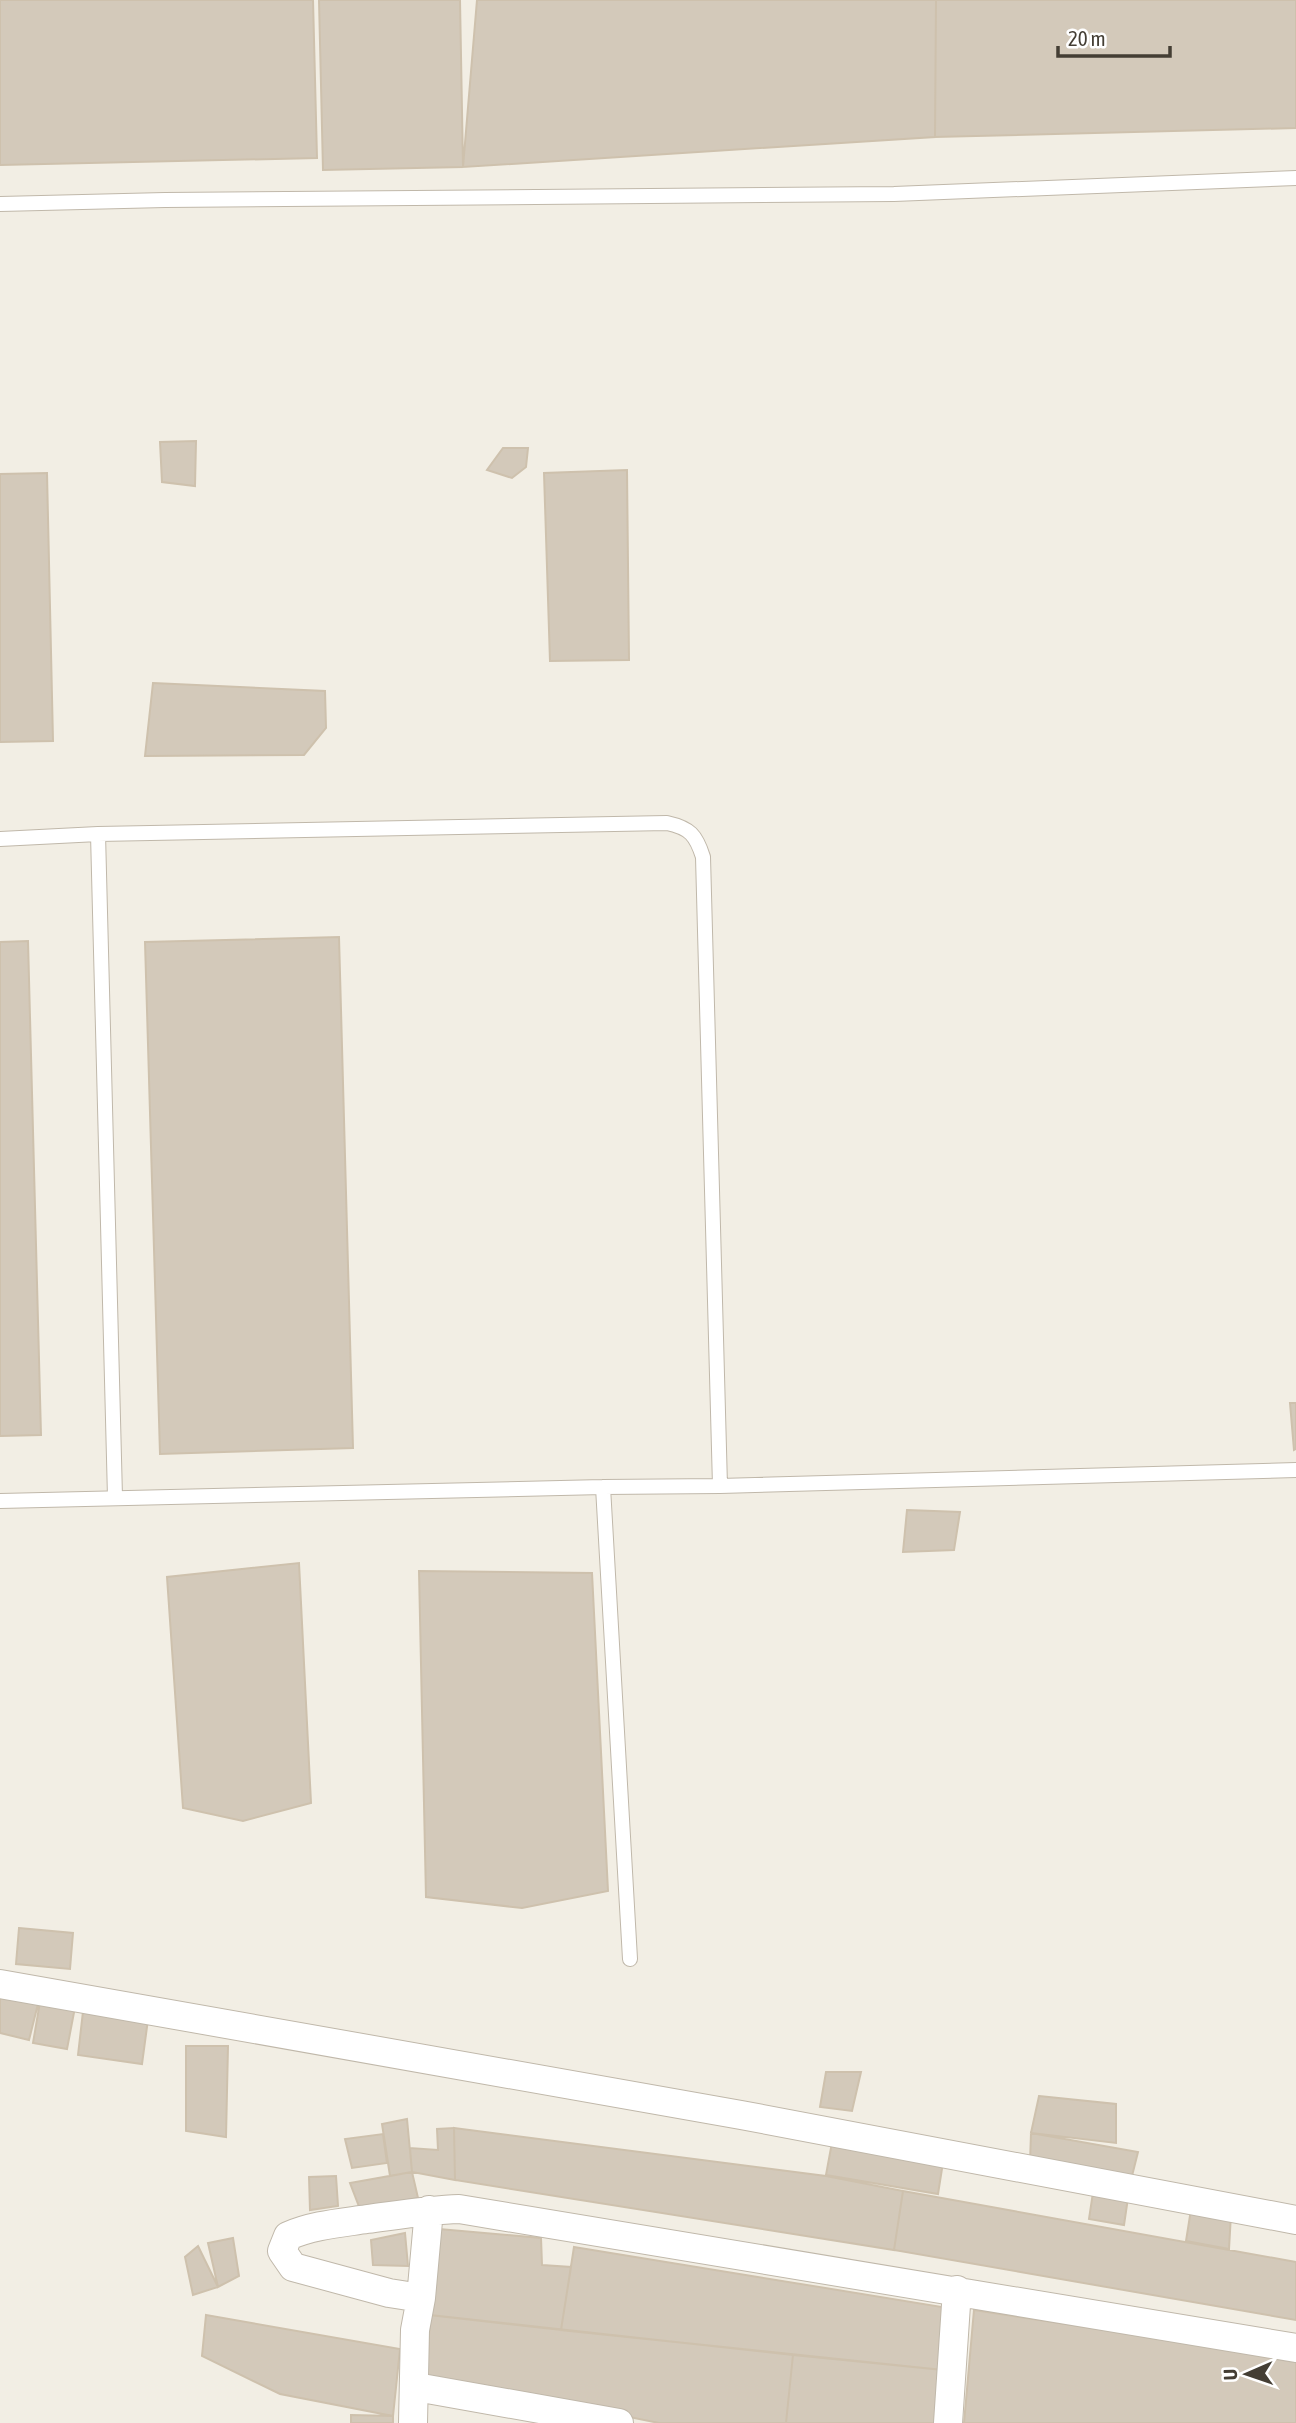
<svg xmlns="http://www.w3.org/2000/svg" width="1296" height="2423" viewBox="0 0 1296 2423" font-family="'Asap Condensed',sans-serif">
	<rect width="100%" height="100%" fill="#f2eee4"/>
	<path fill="#d3c9ba" stroke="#cec1ad" stroke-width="2" d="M0,0H313L317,158L0,165Z
		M319,0H460L463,167L323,170Z
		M477,0H936L935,137L463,167Z
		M936,0H1296V128L935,137Z
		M196,441L195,486L162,482L160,442Z
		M503,448H528L526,467L512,478L487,470Z
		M627,470L629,660L550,661L544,473Z
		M47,473L53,741L0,742V474Z
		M153,683L325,691L326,728L304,755L145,756Z
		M339,937L353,1448L160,1454L145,942Z
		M28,941L41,1435L0,1436V942Z
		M1290,1403H1296V1449L1294,1450Z
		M907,1510L960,1512L954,1550L903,1552Z
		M299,1563L311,1803L243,1821L183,1808L167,1577Z
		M419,1571L592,1573L608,1891L522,1908L426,1897Z
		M19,1928L73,1933L70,1969L16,1964Z
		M0,1986L40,1996L29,2040L0,2033Z
		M41,1996L76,2002L67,2049L33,2043Z
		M84,2003L149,2012L142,2064L78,2055Z
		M186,2046H228L226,2137L186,2131Z
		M826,2072H861L852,2111L820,2107Z
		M1039,2096L1116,2104V2143L1031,2133Z
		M407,2119L412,2172L390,2176L382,2124Z
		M454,2128L455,2180L412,2172L410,2148L438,2150L437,2129Z
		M454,2128L826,2176L903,2191L894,2250L455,2180Z
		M1031,2133L1138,2152L1132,2176L1030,2162Z
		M383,2134L387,2163L352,2168L345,2139Z
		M833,2137L944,2156L938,2194L826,2175Z
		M412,2172L418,2198L360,2209L350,2183Z
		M336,2176L338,2206L310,2210L309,2177Z
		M1094,2186L1129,2191L1124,2225L1089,2219Z
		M903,2191L1296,2262V2320L894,2250Z
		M1192,2203L1231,2214L1229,2249L1186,2241Z
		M439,2229L541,2238L542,2265L571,2267L561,2330L430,2315Z
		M405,2233L408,2266L373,2265L371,2240Z
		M233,2238L239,2276L218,2287L208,2243Z
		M198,2246L218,2287L193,2295L185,2257Z
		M574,2247L942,2307L943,2370L561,2330Z
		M974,2310L1296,2359V2423H964Z
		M206,2315L400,2349L393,2416L280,2394L202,2356Z
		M430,2315L793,2355L786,2423H659L427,2376Z
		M793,2355L943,2370L938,2423H786Z
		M351,2415L393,2416V2423H351Z"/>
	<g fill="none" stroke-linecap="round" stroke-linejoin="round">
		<defs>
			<path id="lane" d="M0,204L165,200L894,194L1296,178
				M98,834L667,823C690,828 696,835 703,857L720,1486
				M0,839L98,834L115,1497
				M603,1487L630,1959
				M0,1501L603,1487L720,1486L1296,1470"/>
			<path id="street" d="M0,1984L741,2115L1296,2220
				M421,2298L429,2210
				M416,2387L619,2423
				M413,2423L415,2330L421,2298L389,2293L293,2267L282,2251L288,2236C313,2225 340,2223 367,2219C398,2215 428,2210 459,2209L1296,2348
				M948,2423L957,2290"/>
		</defs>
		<use href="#lane" stroke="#c0b8aa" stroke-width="16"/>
		<use href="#street" stroke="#c0b8aa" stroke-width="30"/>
		<use href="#lane" stroke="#fff" stroke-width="14"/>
		<use href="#street" stroke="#fff" stroke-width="28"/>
	</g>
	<g transform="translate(1247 2374) rotate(268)" stroke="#ffffff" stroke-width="5" paint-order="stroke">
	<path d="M0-5L12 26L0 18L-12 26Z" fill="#443e34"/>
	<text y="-10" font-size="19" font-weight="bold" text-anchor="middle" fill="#443e34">U</text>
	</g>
	<path d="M1058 46v10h112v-10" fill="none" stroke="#443e34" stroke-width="3.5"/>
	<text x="1068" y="46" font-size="21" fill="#443e34" stroke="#ffffff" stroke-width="5" paint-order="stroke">20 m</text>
</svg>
